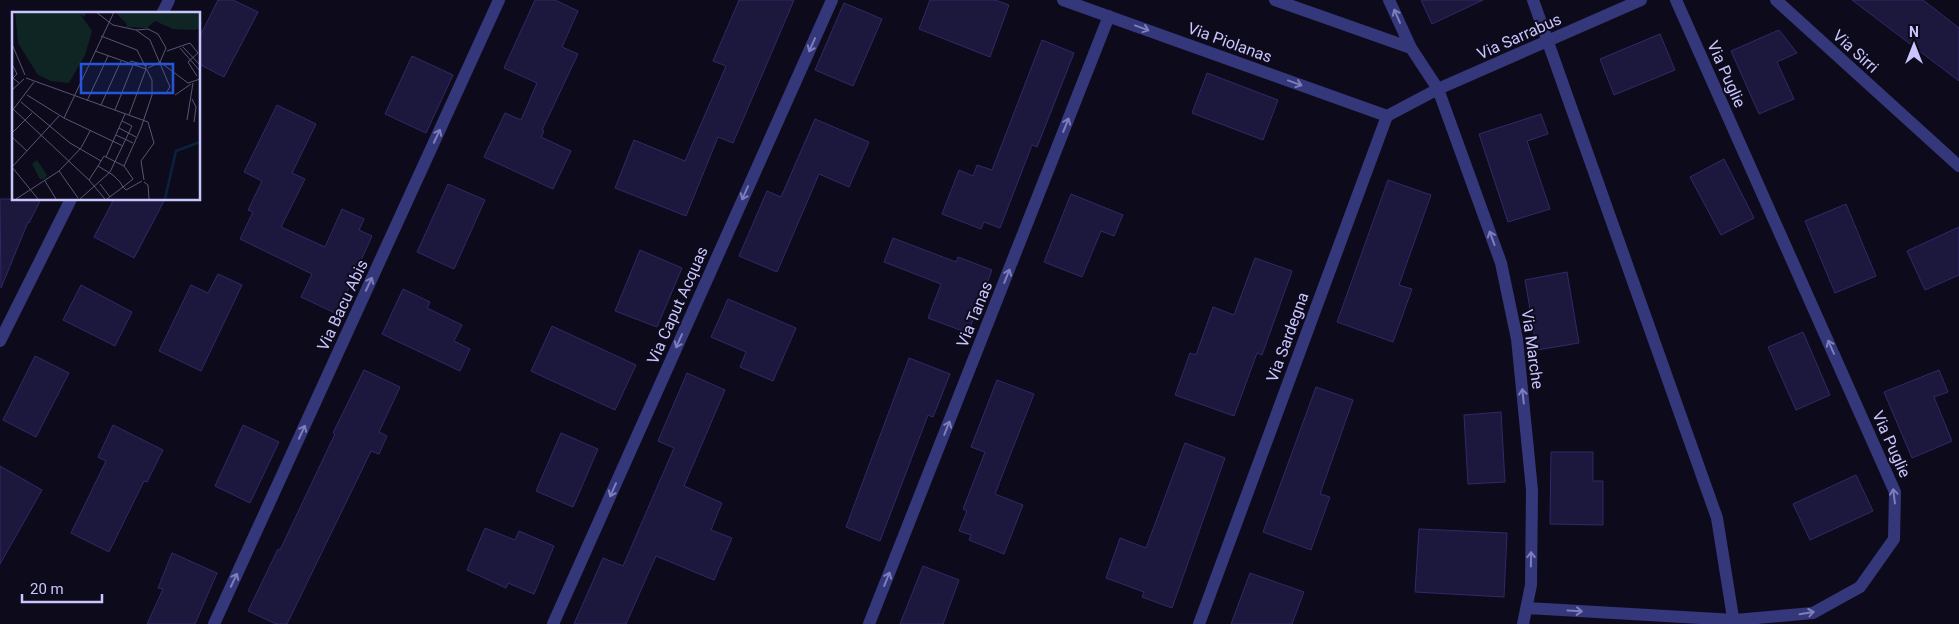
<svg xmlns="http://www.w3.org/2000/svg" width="1959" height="624" viewBox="0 0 1959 624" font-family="Roboto,sans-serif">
	<rect width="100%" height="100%" fill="#0d0b1b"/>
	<path fill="#1c173c" stroke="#312969" d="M218,0H233L258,12L224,77L199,64V38Z
		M535,0H555L578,11L562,47L578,54L542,130L544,131L541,137L571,151L553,189L484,157L505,113L521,120L537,83L504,68Z
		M739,0H794L733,143L718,137L686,216L615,188L634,140L685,161L726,66L713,61Z
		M930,0H995L1009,5L990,57L919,29Z
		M1421,0H1483L1432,24Z
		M1852,0H1923L1959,28V81Z
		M844,3L882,19L853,86L815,70Z
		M1779,30L1797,53L1777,62L1794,99L1759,114L1731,51Z
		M1660,34L1675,70L1614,95L1600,59Z
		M1042,40L1074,53L1037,147L1032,145L1000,228L984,222L981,229L942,214L959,170L973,176L977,165L992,170Z
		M412,56L453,75L426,133L385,114Z
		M1207,73L1278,100L1263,140L1192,113Z
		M277,105L316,124L292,173L305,179L281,227L325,247L342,209L364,219L359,230L372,236L337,314L301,297L312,274L240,239L253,212L248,210L262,181L244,172Z
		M1541,114L1548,134L1527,141L1550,209L1508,222L1479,134Z
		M815,119L869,142L849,187L819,174L777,272L739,256L767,191L781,197Z
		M1724,159L1754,218L1721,235L1690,177Z
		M1388,180L1431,195L1399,285L1412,289L1393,342L1337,322Z
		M448,184L485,200L454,269L417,252Z
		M1071,194L1123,215L1114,236L1101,231L1082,277L1044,262Z
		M0,199H41L29,223L28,222L1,288Z
		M114,199H165L134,258L94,237Z
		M1846,204L1876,276L1835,293L1805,221Z
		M1959,227V275L1925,290L1907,251Z
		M893,238L956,262L958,257L992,270L968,333L928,318L941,284L884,262Z
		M640,250L682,268L657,327L615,311Z
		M1255,258L1292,271L1262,355L1257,353L1234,416L1175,395L1190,353L1196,355L1213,307L1234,315Z
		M1567,272L1579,343L1537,350L1525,280Z
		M218,274L242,285L201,371L159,351L191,285L208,293Z
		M81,285L132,312L115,346L63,320Z
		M403,289L430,302L427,308L462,325L454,341L470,349L460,371L382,334Z
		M728,299L796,328L773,381L740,367L746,352L711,337Z
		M552,326L636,365L615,410L531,371Z
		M1803,332L1830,395L1796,410L1768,347Z
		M35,356L69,373L36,437L3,420Z
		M909,358L950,374L933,417L928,415L880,541L846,527Z
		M364,370L400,387L379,432L387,436L379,454L371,451L287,624H276L248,611L278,549L280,550L335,434L333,433Z
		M1939,370L1948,392L1934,397L1952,441L1912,458L1884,392Z
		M687,373L725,390L684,486L722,503L711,530L732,538L714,580L656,556L626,624H574L603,558L623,566L674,448L658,441Z
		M997,380L1034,394L995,494L1023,505L1004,554L969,540L971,535L959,531L967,511L963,509L985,452L971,447Z
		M1316,387L1353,400L1320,494L1330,497L1311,550L1263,532Z
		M1501,412L1505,482L1468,484L1464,415Z
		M113,425L163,450L147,482L144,481L109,552L71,533L106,461L98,457Z
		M243,425L279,442L250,503L215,486Z
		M561,433L598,449L573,507L536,491Z
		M1185,443L1225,458L1172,608L1142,597L1144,592L1106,578L1120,538L1146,548Z
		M1551,452H1593V481H1603V525L1550,524Z
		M0,466L42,490L0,564Z
		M1856,475L1873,511L1810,540L1793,504Z
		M485,528L515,540L519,531L554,546L534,594L508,583L506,588L467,570Z
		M1419,529L1507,533L1504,597L1415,592Z
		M172,553L217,573L195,624H147L163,589L158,588Z
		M923,566L959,580L943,624H900Z
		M1250,573L1304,592L1292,624H1231Z"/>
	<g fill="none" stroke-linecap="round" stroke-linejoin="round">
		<path stroke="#35377b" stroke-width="12" d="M1063,0L1387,116
			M1275,0L1411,48
			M1389,0L1411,48L1438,89L1501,263L1517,339L1532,490L1531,585L1523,624
			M1533,0L1717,518L1734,624
			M1776,0L1959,166
			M162,14L169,0
			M0,341L71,199
			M1527,608L1735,620L1813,613L1860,587L1894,539L1895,492L1676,0
			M214,624L499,0
			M553,624L832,0
			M869,624L1109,16
			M1199,624L1387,116L1438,89L1641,0"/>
	</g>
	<defs><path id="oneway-shaft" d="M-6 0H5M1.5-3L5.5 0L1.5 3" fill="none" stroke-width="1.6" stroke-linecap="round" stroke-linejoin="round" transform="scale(1.25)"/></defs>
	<g stroke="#7e7ebd">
		<use href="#oneway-shaft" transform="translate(1397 16) rotate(-114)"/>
		<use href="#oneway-shaft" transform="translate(1142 28) rotate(20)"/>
		<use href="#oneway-shaft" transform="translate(812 45) rotate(114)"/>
		<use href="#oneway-shaft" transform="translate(1295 83) rotate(20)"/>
		<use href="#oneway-shaft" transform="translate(1066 125) rotate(-68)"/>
		<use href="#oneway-shaft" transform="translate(437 136) rotate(-65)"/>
		<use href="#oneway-shaft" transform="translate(745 193) rotate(114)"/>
		<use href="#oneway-shaft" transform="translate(1492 238) rotate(-110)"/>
		<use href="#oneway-shaft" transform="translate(1007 276) rotate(-68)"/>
		<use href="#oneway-shaft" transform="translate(369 284) rotate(-65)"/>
		<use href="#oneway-shaft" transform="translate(679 341) rotate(114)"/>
		<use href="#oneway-shaft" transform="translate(1831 347) rotate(-114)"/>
		<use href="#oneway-shaft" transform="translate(1523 396) rotate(-96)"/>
		<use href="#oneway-shaft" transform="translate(947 428) rotate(-68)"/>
		<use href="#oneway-shaft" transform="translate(302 432) rotate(-65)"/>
		<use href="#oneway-shaft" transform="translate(613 490) rotate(114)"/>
		<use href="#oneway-shaft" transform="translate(1894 496) rotate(-97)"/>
		<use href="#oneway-shaft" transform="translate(1531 559) rotate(-89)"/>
		<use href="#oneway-shaft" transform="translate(887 579) rotate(-68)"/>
		<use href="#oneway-shaft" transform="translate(234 580) rotate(-65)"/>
		<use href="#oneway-shaft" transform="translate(1575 611) rotate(3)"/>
		<use href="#oneway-shaft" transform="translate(1807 613) rotate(-9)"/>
	</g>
	<g text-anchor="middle" stroke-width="4" stroke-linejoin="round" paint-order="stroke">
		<g font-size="16" fill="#c8c5ff" stroke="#0d0b1b">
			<text transform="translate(1519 36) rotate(-24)" y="6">Via Sarrabus</text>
			<text transform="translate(1230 42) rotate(20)" y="6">Via Piolanas</text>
			<text transform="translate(1856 51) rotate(42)" y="6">Via Sirri</text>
			<text transform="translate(1727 74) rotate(66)" y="6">Via Puglie</text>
			<text transform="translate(342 305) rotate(-65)" y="6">Via Bacu Abis</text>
			<text transform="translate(677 305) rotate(-66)" y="6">Via Caput Acquas</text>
			<text transform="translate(974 314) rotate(-68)" y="6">Via Tanas</text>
			<text transform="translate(1287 337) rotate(-70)" y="6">Via Sardegna</text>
			<text transform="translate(1533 349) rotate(82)" y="6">Via Marche</text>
			<text transform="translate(1892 444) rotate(66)" y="6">Via Puglie</text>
		</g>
	</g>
	<g transform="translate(12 12)">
		<rect width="188" height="188" fill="#0d0b1b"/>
		<path d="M3,0H72L74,2L72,5L68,2L80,19L73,43L57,71L39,69L26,63L6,31ZM187,0V17L181,18L161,17L143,9L135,16L114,15L115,12L104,1ZM25,148L35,163L33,167H28L20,152Z" fill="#0e2523"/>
		<path fill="none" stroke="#0b223f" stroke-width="2.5" d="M153,187L164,139L188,130"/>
		<path fill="none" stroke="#585576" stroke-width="1" d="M84,0L101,13L124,18L138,28L158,75L154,81H140M124,18L136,17L146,22L154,36L148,50L136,56M89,24L125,38L140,68V83L129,116L112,154M0,32L13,63M171,35L188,53M168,36L188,59M83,39L134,57M155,39L178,31L186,41L176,50L185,64M148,50L176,71L188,67M0,52L5,62L1,66L7,71M118,52L119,49L135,54M14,66L136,110L142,131L129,149L132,168M0,78L12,67M15,83L52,106L111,134M163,83L179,72M180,87L184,95L182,110M75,89L96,44M9,90L58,131L89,149M89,93L109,49M0,96L77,168L93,187M103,98L121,53M0,99L22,70M117,103L134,57M52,106L102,0M175,108L181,71M107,116L124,125M0,121L20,101M104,123L121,131M0,125L15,139M94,145L113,102M0,155L47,104M0,155L26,187M47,159L66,186M77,168L86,154M33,169L44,187M132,170L136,173L137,187M88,172L98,185M4,187L47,159L69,136L78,119M68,187L98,160L120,114L110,109M95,187L111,175L121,167L112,154L92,144L86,154L101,163L108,170L111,175L114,178L130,169"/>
		<path fill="#2654da" fill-opacity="0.15" stroke="#2654da" stroke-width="2.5" d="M69,52H161V81H69Z"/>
		<rect width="188" height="188" fill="none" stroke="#c8c5ff" stroke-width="2.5"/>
	</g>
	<g transform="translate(1914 45)" stroke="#0d0b1b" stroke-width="4" paint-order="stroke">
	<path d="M0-4L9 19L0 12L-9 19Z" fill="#c8c5ff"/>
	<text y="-8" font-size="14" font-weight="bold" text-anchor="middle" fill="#c8c5ff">N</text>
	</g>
	<path d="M22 594v8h80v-8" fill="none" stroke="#c8c5ff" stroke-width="2.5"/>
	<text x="30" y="594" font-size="15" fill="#c8c5ff" stroke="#0d0b1b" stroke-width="4" paint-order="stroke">20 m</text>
</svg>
